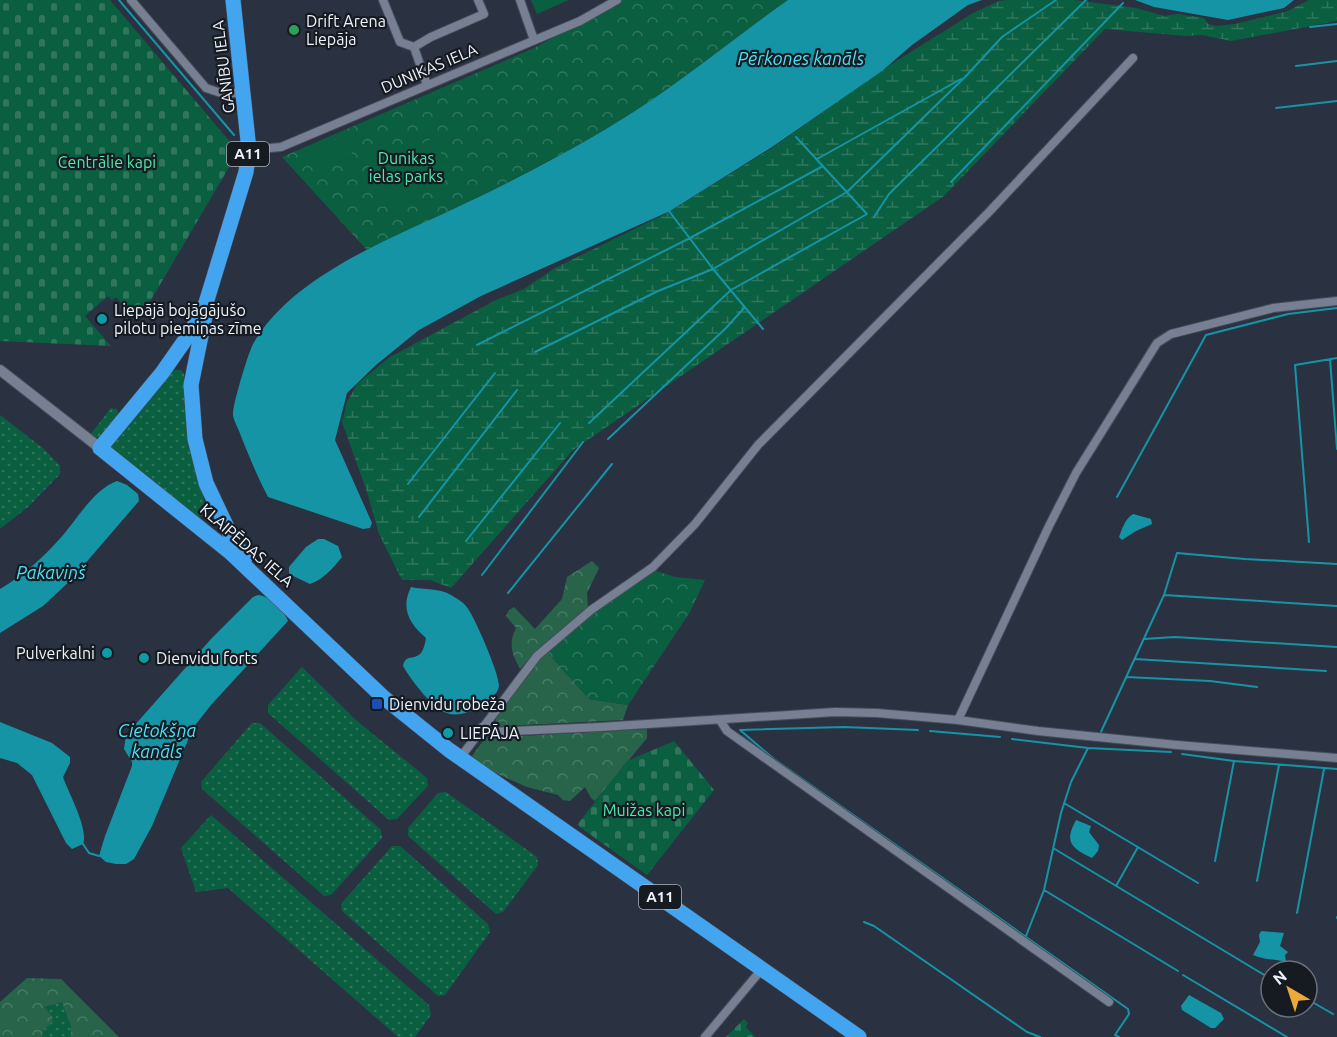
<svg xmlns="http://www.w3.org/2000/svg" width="1337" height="1037" viewBox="0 0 1337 1037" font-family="Ubuntu,sans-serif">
	<defs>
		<pattern id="grass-dots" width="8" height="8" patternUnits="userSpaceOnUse" patternTransform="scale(1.5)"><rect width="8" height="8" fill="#0b5f41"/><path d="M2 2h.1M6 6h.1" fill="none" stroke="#2f765d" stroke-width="1.8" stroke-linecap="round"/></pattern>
		<pattern id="forest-crowns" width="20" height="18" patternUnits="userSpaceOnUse" patternTransform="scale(1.5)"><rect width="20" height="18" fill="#28644a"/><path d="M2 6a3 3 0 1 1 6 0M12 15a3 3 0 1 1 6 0" fill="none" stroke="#487b65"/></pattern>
		<pattern id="wetland-marsh" width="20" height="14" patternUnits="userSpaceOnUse" patternTransform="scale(1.5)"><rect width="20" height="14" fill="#0b5f41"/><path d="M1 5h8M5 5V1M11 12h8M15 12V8" fill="none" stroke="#2f765d"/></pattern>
		<pattern id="cemetery-stones" width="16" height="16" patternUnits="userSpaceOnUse" patternTransform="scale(1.5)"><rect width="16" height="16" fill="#0b5f41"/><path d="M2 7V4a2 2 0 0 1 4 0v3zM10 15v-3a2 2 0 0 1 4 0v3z" fill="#2f765d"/></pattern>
		<pattern id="park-crowns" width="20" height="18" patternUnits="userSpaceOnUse" patternTransform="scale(1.5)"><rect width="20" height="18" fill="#0b5f41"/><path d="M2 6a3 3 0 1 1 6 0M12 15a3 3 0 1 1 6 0" fill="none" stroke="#2f765d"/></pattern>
	</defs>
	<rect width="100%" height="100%" fill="#2a3242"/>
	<path fill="url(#grass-dots)" d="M175,370H181L184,374L205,507V512L202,516L196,517L112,449L111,445L168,374Z
		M111,408L117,409L119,416L98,438L90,435Z
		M0,415L44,449L60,466V474L28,507L0,529Z
		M302,667L357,721L427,778L428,786L397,819L389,820L268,713V705Z
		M252,723H260L381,830L382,838L331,895L324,896L202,789L201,782Z
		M446,792L537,857L538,865L503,912L496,914L408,836V828L438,793Z
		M211,815L429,1005L431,1015L415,1037H398L228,888L196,892L181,848Z
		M392,846H400L488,924L490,932L445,995L438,996L342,911L341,904Z
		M62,1002L71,1027V1037H42L44,1007Z"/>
	<path fill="url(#forest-crowns)" d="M592,561L599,568L587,593L588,608L535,653L520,669C512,654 508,644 516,628L506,616L509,610L514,607L535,629L562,599L567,577Z
		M547,652L589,699L628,705L623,720L501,726L496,723L495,716L539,659Z
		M647,729V738L595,801L591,798L585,787L570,801L563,800L558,795L527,787L486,769L472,756L485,738Z
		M27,978L61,979L119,1037H70L71,1036V1027L62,1002L44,1007L52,1016L53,1021L43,1031L42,1037H0V1002Z"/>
	<path fill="url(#wetland-marsh)" d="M1009,0H1074L1136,8L1164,16L1179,14L1204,18L1208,24L1216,26L1235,24L1288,11L1309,0H1337V21L1231,41L1202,35L1186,36L1105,29L944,196L573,450L451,588L430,580H402L379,534L367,492L342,422L347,402L357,384L390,357L496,300L524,289L555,268L667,213L772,148L890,65L973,13L999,1Z"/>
	<path fill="url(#cemetery-stones)" d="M0,0H110L236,149L235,157L138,322L116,297L112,300L108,296L85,316L111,346L0,341Z
		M674,741L714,790L647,875L577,825L627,761Z
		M744,1019L748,1023L746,1027L755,1037H726Z"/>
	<path fill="url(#park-crowns)" d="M621,0H788C727,43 671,91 606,129C554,160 500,187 445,213C419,226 393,236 367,250L282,157L534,48Z
		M653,570L675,577L705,580L690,612L628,705L589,699L547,652L594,613Z"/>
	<path fill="#0b5f41" d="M531,0H569L537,14Z
		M344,136L353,156L321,170L313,149Z
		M434,138L451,176L382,207L365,169Z"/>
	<path fill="#1594a6" d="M788,0H982L968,5L912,45L882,71L772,147L670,211L481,296L419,330L376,365L347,393L335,440L372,523L370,528L363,529L268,497C257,476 248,454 239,431C237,426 233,419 233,414C233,403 248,354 253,344C294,273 396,237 466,203C514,180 561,156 606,129C671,91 727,43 788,0Z
		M1135,0H1294L1284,8L1228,20L1154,7Z
		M117,481L127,485L138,494L139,501L71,580L43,606L0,633V589C24,575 46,555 64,534C78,517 96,488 117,481Z
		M1133,514L1151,519L1152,524L1136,531L1122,540L1119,537C1122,529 1125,519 1133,514Z
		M318,539H324L338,546L342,557C334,567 323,580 310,584L289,574V567L306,547Z
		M411,587C424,590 440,588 451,595C456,598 463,602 466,606C474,615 500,675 499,686C498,695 487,701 481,706C473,711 460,716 450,714C434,711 411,680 403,666C406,653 414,661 421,653C424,649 425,643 426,638C410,624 400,609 411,587Z
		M258,595C270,596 284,610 288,621L211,705L193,728L152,826L134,859L126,864H116L106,862L99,856L105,836L132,766V762L124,749L126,735L211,639L253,597Z
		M0,722L52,743L70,757V763L63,777C68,792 89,829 83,844L72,849L66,843L32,775L17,763L0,758Z
		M1076,820L1091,826L1089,832L1099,845L1098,851L1092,858C1071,848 1064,842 1076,820Z
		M1261,931L1284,933L1280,946L1288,952L1285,955L1286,962C1275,959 1264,960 1253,955L1260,942L1259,935Z
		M1189,995L1221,1013L1224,1019L1215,1028H1211L1182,1010L1181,1006Z"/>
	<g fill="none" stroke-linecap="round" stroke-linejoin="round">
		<path stroke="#1594a6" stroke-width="2" d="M119,0L234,135
			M1310,27L1337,24
			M1296,66L1337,61
			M1276,108L1337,101
			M817,159L961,79
			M951,182L1123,3
			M669,211L713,269L763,329
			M874,217L889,194L1086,0
			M477,345L690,238L823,166
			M535,352L658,291L713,269L847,192L966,76L1002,37L1056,0
			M1330,359L1337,449
			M589,423L731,290L867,214L796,137
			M608,439L726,328L745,307
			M408,484L495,373
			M1117,497L1206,335L1288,314L1337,308
			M419,517L517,390
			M466,541L560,423
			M1309,542L1295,365L1337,358
			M482,575L583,442
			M508,593L612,464
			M1164,595L1337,606
			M1144,639L1175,637L1337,647
			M1135,659L1326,671
			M1126,677L1210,681L1257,687
			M918,730L844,727L740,730L774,759L1128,1009L1129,1014L1115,1035L1119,1037
			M930,731L1000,737
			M1100,734L1164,595L1177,553L1245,559L1337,564
			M1012,739L1088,748
			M1182,754L1234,761L1337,769
			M1064,803L1198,883
			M83,844L89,853L99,856
			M1053,848L1271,979
			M1215,861L1234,761
			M1257,881L1279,765
			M1116,886L1138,847
			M1044,890L1178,971
			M1297,913L1324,769
			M1337,918V917
			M864,922L874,926L1027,1032L1040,1037
			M1026,936L1044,890L1061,813L1071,782L1088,748L1171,752
			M1183,975L1287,1037
			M1307,999L1333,1014"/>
		<defs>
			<path id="street" d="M131,0L206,88L224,94L244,92
				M383,0L400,42L414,47
				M520,0L534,40
				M427,85L414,47L431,37L484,14L478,0
				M249,150L281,147L580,21L617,0
				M720,720L727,731L1109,1002
				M958,720L1049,526L1076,473L1157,343L1171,334L1273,308L1337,301
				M482,727L490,732L600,727L835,712L877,713L958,720L1038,731L1177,745L1337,758
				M460,758L537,656L591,610L653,567L695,524L758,445L989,212L1133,58
				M705,1037L762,969"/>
			<path id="secondary" d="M0,370L100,448"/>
			<path id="highway" d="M233,0L249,150L246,172L206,303L190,333L162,373L100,448L231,553L383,697L449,750L859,1037
				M205,316L191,385L195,439L206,483L232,538L245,558"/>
		</defs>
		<use href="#street" stroke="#474d5b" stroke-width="10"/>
		<use href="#secondary" stroke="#474d5b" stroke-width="12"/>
		<use href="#highway" stroke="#474d5b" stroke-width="16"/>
		<use href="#street" stroke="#778093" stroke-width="8"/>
		<use href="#secondary" stroke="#778093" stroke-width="10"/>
		<use href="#highway" stroke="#43a5f0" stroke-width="15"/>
	</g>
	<circle fill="#2e9e5b" stroke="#161a21" stroke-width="2" cx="294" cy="30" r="6"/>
	<g fill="#0f9aa8" stroke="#161a21" stroke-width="2">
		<circle cx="102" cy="319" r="6"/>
		<circle cx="107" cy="653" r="6"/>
		<circle cx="144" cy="658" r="6"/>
		<circle cx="448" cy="733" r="6"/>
	</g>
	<rect fill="#1a4fb4" stroke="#161a21" stroke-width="2" x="371" y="698" width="12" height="12" rx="3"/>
	<g text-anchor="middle" stroke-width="4.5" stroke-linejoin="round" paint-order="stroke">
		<g fill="#161a21" stroke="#acb2bb" stroke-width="1.5">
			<rect x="227" y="142" width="42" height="24" rx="4.5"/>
			<rect x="639" y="885" width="42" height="24" rx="4.5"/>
		</g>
		<g font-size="15" font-weight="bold" fill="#edf3fd">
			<text x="248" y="159">A11</text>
			<text x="660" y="902">A11</text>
		</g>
		<g font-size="16" fill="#edf3fd" stroke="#161a21" text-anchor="start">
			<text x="306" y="27">Drift Arena<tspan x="306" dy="18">Liepāja</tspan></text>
			<text x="114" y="316">Liepājā bojāgājušo<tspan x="114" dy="18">pilotu piemiņas zīme</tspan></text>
			<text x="95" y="659" text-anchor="end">Pulverkalni</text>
			<text x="156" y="664">Dienvidu forts</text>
			<text x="389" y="710">Dienvidu robeža</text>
			<text x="460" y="739">LIEPĀJA</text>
		</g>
		<g font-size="16" fill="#edf3fd" stroke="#161a21">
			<text transform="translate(223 67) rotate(-97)" y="6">GANĪBU IELA</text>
			<text transform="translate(429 68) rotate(-23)" y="6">DUNIKAS IELA</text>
			<text transform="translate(247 545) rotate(41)" y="6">KLAIPĒDAS IELA</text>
		</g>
		<g font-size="16" fill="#4fe9aa" stroke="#161a21">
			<text x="406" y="164">Dunikas<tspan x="406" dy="18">ielas parks</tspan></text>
			<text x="107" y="168">Centrālie kapi</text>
			<text x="644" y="816">Muižas kapi</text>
		</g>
		<g font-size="18" font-style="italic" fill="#4ce0f8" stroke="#161a21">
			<text x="801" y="65">Pērkones kanāls</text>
			<text x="51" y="579">Pakaviņš</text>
			<text x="157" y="737">Cietokšņa<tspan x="157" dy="21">kanāls</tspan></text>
		</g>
	</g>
	<g transform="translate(1289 989) rotate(321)"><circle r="28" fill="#161a21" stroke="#6c7179" stroke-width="1.5"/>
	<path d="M0-4.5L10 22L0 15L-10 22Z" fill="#eca93b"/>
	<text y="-9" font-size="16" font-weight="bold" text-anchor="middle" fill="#edf3fd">N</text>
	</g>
</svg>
